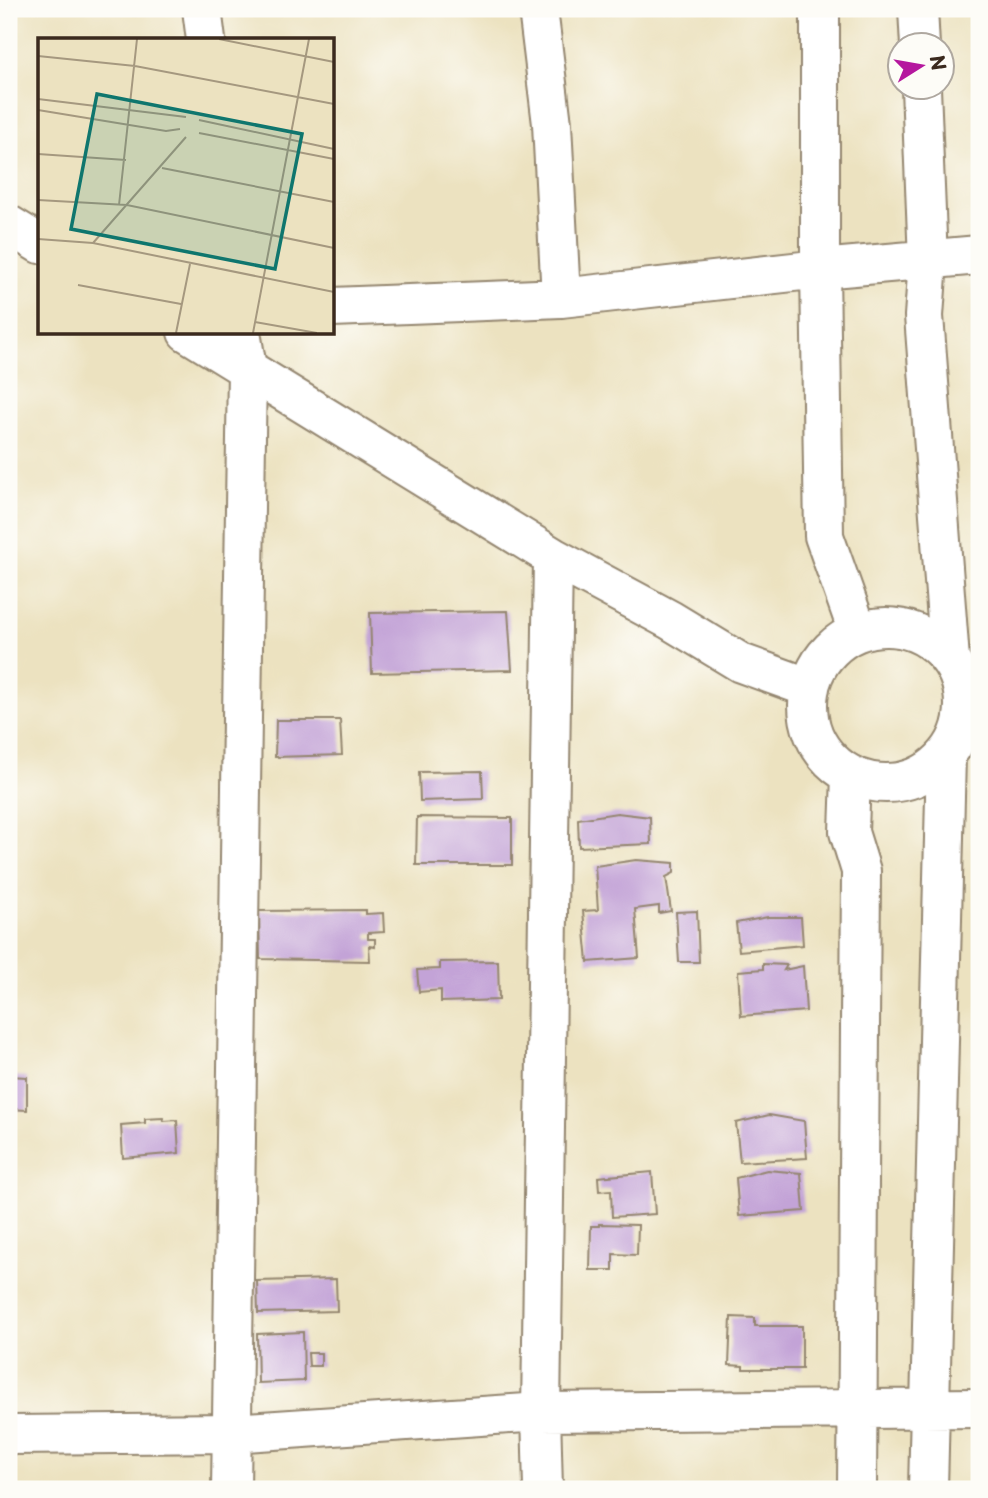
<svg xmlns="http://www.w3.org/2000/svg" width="988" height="1498" viewBox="0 0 988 1498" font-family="'Playpen Sans',sans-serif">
	<rect width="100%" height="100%" fill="#fdfcf7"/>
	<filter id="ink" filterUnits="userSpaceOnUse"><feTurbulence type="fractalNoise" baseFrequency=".0143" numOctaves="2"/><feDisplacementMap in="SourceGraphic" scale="14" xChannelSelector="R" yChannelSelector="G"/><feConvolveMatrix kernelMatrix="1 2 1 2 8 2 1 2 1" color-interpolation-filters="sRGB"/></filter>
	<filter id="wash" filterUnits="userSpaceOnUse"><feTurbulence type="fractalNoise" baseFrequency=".00686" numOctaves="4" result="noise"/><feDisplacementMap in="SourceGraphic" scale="28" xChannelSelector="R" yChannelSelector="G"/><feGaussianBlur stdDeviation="1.57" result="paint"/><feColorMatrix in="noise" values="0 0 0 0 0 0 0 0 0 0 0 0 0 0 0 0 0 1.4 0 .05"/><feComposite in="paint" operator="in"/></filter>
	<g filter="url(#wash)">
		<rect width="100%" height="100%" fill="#ece2c0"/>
		<g id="blocks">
			<path fill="#c3a3d7" d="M508,611L512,670L372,673L370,613Z
				M276,720H340L342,755L275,757Z
				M482,771L483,799L420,801L419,772Z
				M617,813L650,817L651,844L579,847L578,819Z
				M417,817L512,818V865H416Z
				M636,860L674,863V873L666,877L671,911L659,913V906L635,909L639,958L588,962L583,911L598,910L595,866Z
				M366,910V914L383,913L384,932L368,933V939H375V947L369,946L370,961L260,959L259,911Z
				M697,911L699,962H679L676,912Z
				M768,917H801L803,945L739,951L736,923Z
				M498,961L499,1000L441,1002V990L419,992L417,970L440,969V962Z
				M763,964L787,965L784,970L803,966L806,1011L741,1016L738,971L763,969Z
				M9,1076L27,1077V1110L9,1109Z
				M769,1115L804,1121L807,1158L740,1162L736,1123Z
				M163,1118L164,1121L177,1120L179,1153L123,1158L121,1125L145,1123V1119Z
				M767,1170L801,1173L804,1211L739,1216L736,1178Z
				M652,1172L655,1214L612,1217L611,1190L599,1191L598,1177Z
				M599,1224L638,1225L637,1255L613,1254V1270H590L591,1226H599Z
				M336,1279L337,1311L258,1313L257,1281Z
				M731,1317L755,1318V1326H802V1369H743V1366L729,1365Z
				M303,1332L304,1381L258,1383L257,1334Z
				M308,1353H321V1366H309Z"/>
		</g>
	</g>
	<g filter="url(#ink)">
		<use href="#blocks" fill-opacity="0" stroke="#94866f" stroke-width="2"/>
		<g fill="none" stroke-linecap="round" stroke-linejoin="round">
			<defs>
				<path id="minor" d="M202,9L206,40
					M538,9L552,124L561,298
					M820,9V269L824,536L858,632
					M918,9L920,46
					M921,88L928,261L924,316L950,660
					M9,225L40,244
					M332,307L561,298L820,269L979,255
					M187,332L553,557L670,620L741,663L810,688
					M808 705a78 78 0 1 1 156 0a78 78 0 1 1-156 0Z
					M851,775L849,832L861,871L857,1489
					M9,1435L232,1433L541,1412L979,1408
					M231,1489L247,368L241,332
					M543,1489L541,1412L553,557
					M928,1489L946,756"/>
			</defs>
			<use href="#minor" stroke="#94866f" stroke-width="42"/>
			<use href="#minor" stroke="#fff" stroke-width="38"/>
		</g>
	</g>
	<g transform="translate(38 38)">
		<rect width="296" height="296" fill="#ece2c0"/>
		<path fill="none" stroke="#a5987f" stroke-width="2" d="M181,1L296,24M0,18L97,28L296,66M0,61L148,79M0,72L128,93L142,91M161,82L296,111M161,95L296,121M0,116L88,122M124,130L296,164M0,162L89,167L296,210M81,167L99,1M0,201L55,205L296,254M55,205L148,99M40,247L143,266M217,284L279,295M138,295L152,226M215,295L271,1"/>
		<path fill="#0f766e" fill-opacity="0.15" stroke="#0f766e" stroke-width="3.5" d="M59,56L264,96L237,231L33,191Z"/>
		<rect width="296" height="296" fill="none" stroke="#3b2a1e" stroke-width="3.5"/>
	</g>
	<rect width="988" height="1498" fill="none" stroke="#fdfcf7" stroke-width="35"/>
	<g transform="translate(921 66) rotate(79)"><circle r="33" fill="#fdfcf7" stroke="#afa8a0" stroke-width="2"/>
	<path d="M0-5L12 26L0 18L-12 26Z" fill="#b5179e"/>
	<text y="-10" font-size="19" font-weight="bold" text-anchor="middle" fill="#3b2a1e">N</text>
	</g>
</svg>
